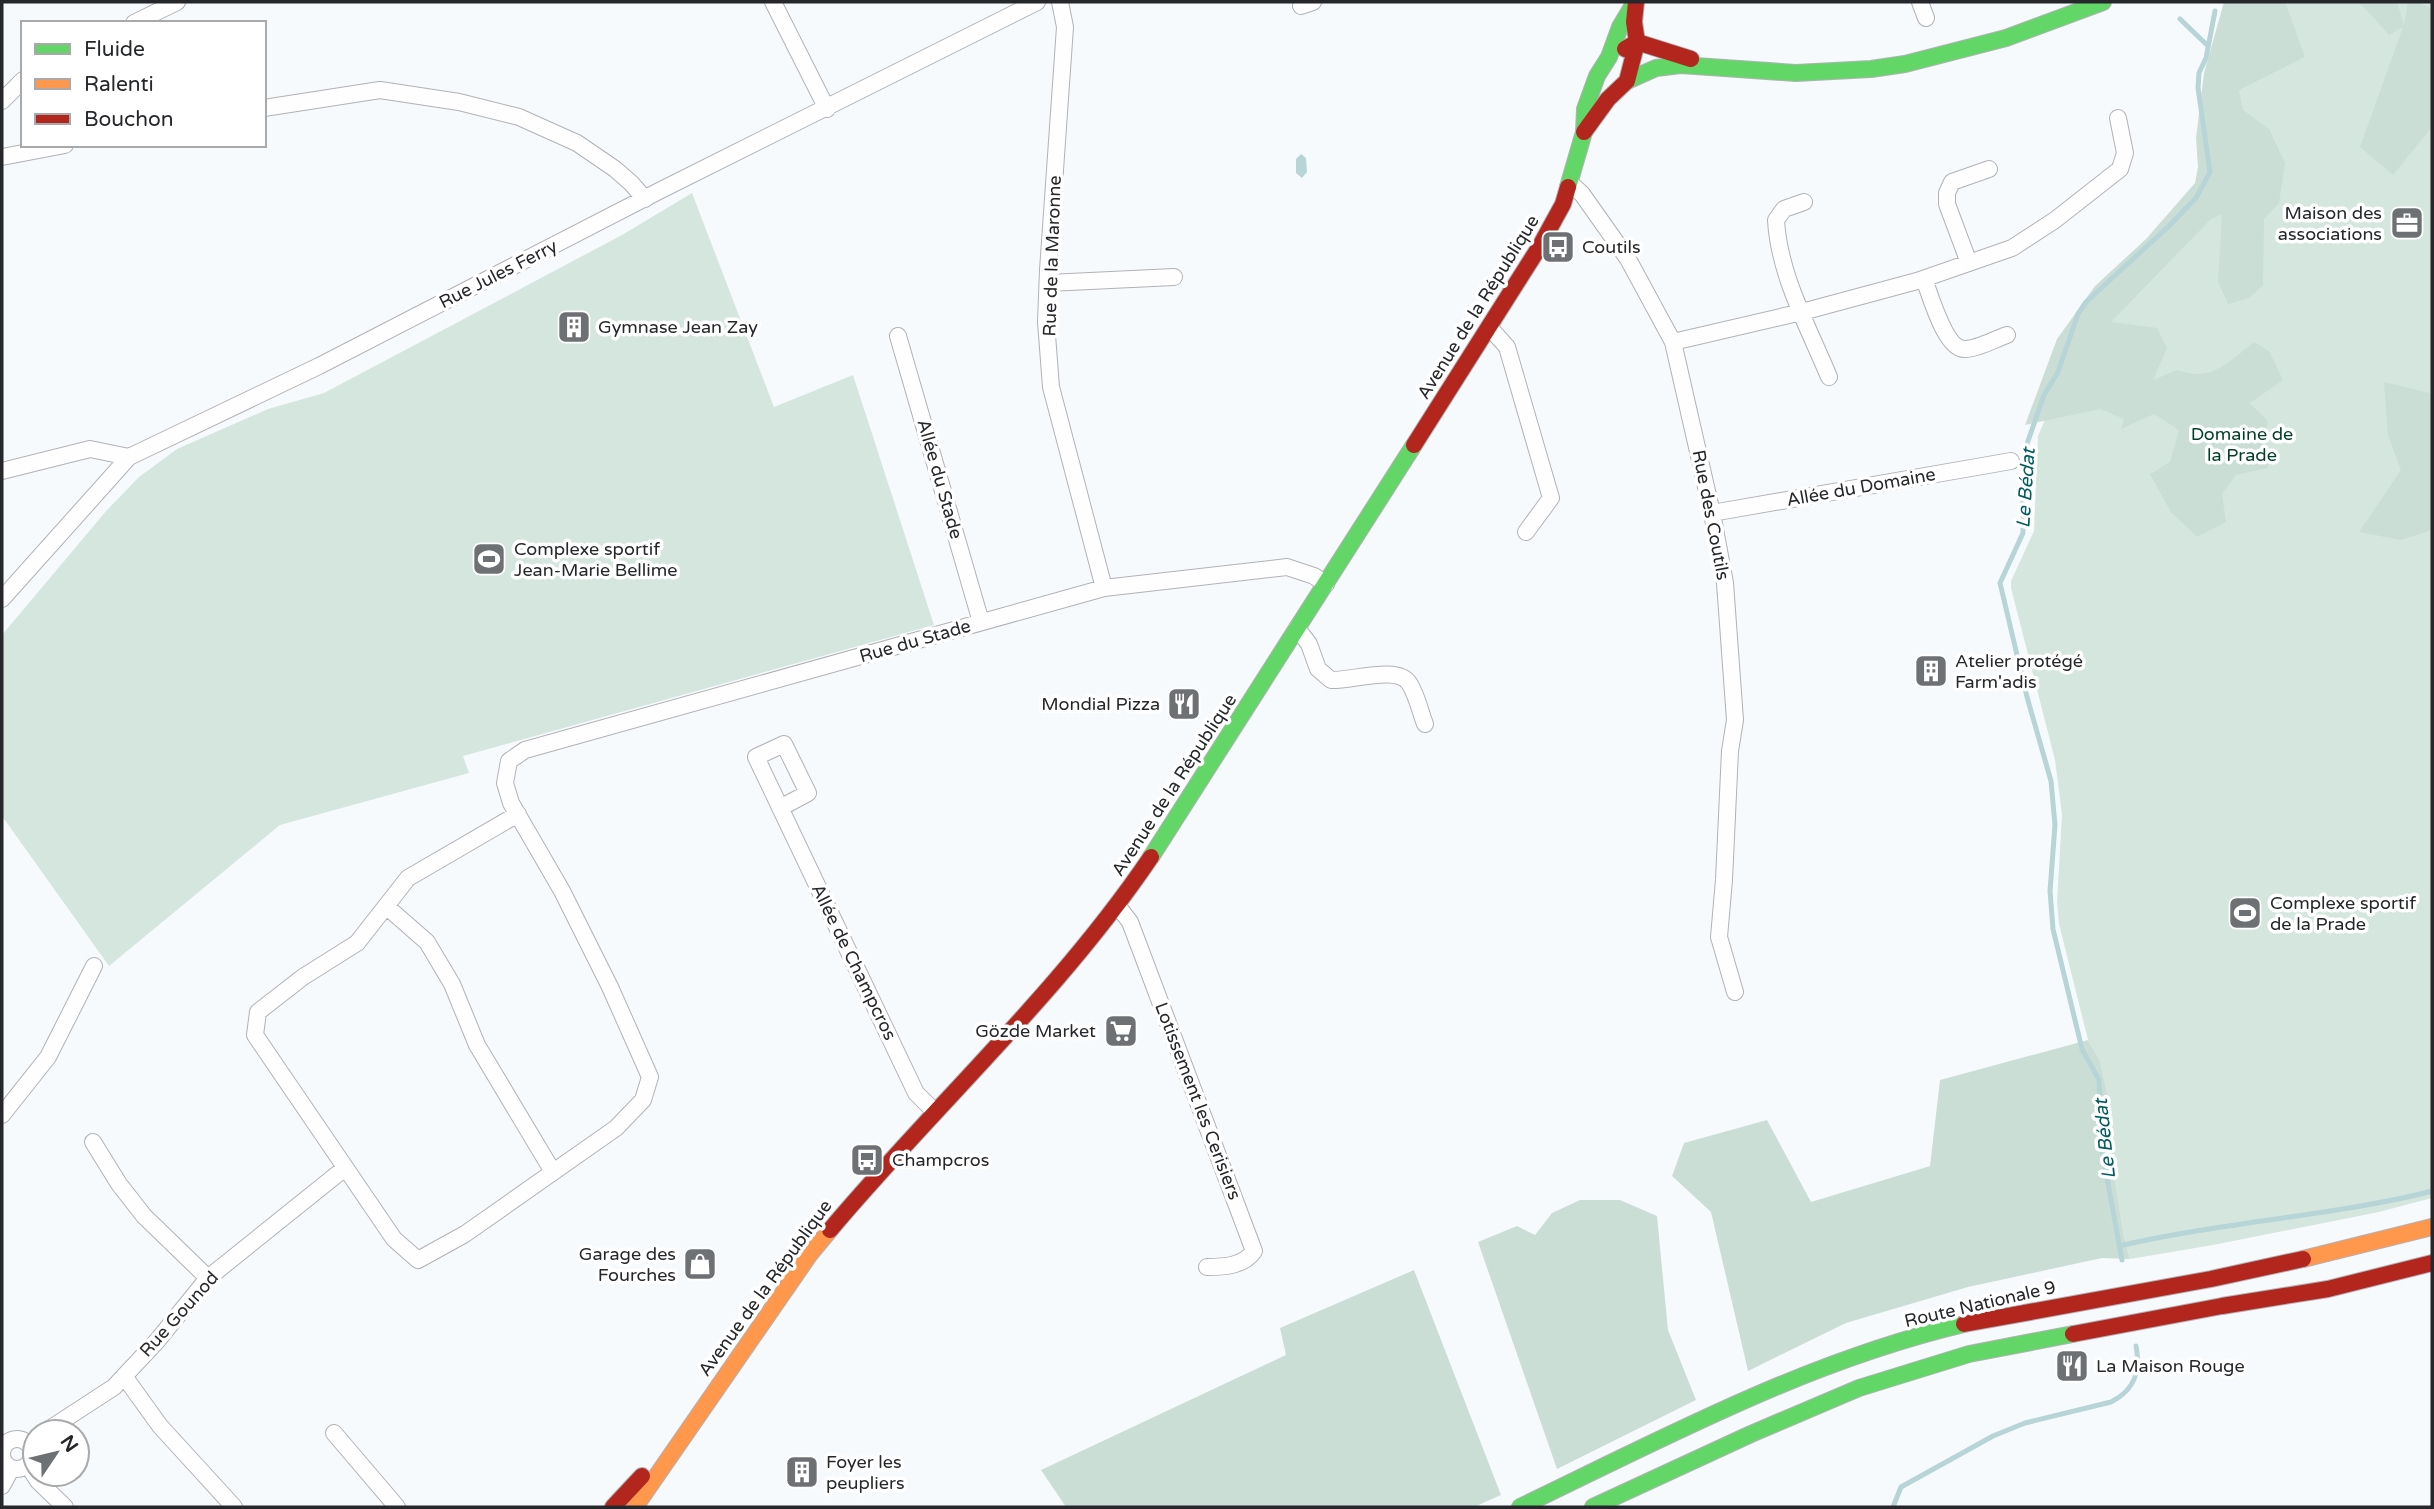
<svg xmlns="http://www.w3.org/2000/svg" width="2434" height="1509" viewBox="0 0 2434 1509" font-family="'Varela Round',sans-serif">
	<rect width="100%" height="100%" fill="#f7fafd"/>
	<path fill="#d4e6de" d="M2240,2H2432V1198L2379,1212L2213,1245L2130,1259L2124,1237L2109,1143L2108,1097L2100,1061L2088,1040L2059,924L2057,902L2062,815L2055,760L2011,588V581L2034,531L2038,436L2090,312L2204,205Z
		M692,193L774,407L853,375L934,625L463,756L469,773L280,825L109,966L2,816V635L107,510L139,477L177,449L268,409L324,393L622,235Z"/>
	<path fill="#cbded6" d="M2224,2H2285L2305,57L2239,90L2243,110L2269,129L2285,163L2279,203L2264,219L2263,285L2249,298L2228,304L2218,282L2222,214L2211,219L2111,322L2157,328L2167,348L2153,380L2177,370C2212,383 2228,362 2254,342L2269,351L2283,380L2250,403L2267,420L2268,468L2236,475L2222,494L2226,522L2197,537L2171,512L2150,474L2170,462L2179,430L2154,414L2121,429L2124,419L2100,409L2025,425L2057,339L2095,286L2146,239L2195,183L2198,167L2196,138L2204,73Z
		M2359,2H2397L2404,25L2408,2H2418L2432,9V127L2393,175L2360,147L2403,27L2389,35Z
		M2384,382L2430,393L2432,398V530L2401,540L2359,532L2401,470L2388,435Z
		M2088,1040L2100,1061L2108,1097L2109,1143L2124,1237L2130,1259L2102,1258L1968,1287L1846,1323L1748,1371L1711,1212L1672,1176L1684,1143L1767,1120L1811,1202L1930,1166L1940,1080Z
		M1580,1200H1620L1657,1216L1668,1330L1696,1400L1557,1469L1478,1242L1517,1226L1535,1235L1552,1213Z
		M1414,1270L1501,1495L1474,1507H1066L1041,1470L1286,1355L1280,1328Z"/>
	<path fill="#b7d4d7" d="M1301,154L1306,158L1307,172L1302,178L1296,173V159Z"/>
	<g fill="none" stroke-linecap="round" stroke-linejoin="round">
		<path stroke="#b7d4d7" stroke-width="5" d="M2180,19L2208,46
			M2119,1246C2192,1229 2268,1221 2343,1209C2373,1204 2403,1199 2432,1191
			M2122,1260L2102,1151L2099,1080L2082,1049L2053,929L2050,891L2055,825L2051,781L2027,697L2000,583L2023,533V481L2027,444L2044,395L2058,372L2078,314L2086,302L2169,226L2196,198L2210,172L2198,88L2199,73L2206,58L2215,11
			M1893,1507L1901,1487L1993,1436L2025,1423L2111,1402C2135,1390 2141,1371 2136,1346"/>
		<defs>
			<path id="street" d="M773,2L827,109
				M1060,2L1065,27L1048,270L1046,322L1051,387L1104,588
				M1920,2L1926,18
				M1301,6L1313,2
				M134,23L177,2
				M2,101L23,80
				M264,108L380,90L459,102L519,117L577,143L615,169L631,183L645,199
				M2,157L65,145
				M1570,183L1582,194L1628,259L1673,342L1712,513L1725,583L1735,720L1730,751L1724,880L1719,937L1735,992
				M1804,202L1784,209L1776,220C1779,275 1808,326 1829,377
				M1969,263L1947,204V193L1952,182L1989,169
				M1924,279C1930,294 1945,350 1965,349C1978,349 1995,339 2007,335
				M1048,283L1174,277
				M1490,328L1507,347L1551,498L1526,532
				M898,336L981,622
				M1673,342L1802,312L1917,281L2012,248L2055,220L2120,169L2125,153L2118,118
				M2,471L90,449L129,457
				M1712,513L2011,461
				M2,599L129,457L319,366L661,190L1037,2
				M1297,628L1309,644L1318,669L1331,680C1351,681 1398,665 1409,683C1417,695 1420,711 1425,724
				M780,808L808,793L784,744L756,757L916,1093L935,1112
				M518,814L408,878L357,943L303,977L258,1012L255,1035L394,1239L418,1260L465,1234L616,1128L643,1100L650,1077L610,987L562,891L511,803L505,783L509,761L525,750L1104,588L1287,567L1314,576L1326,584
				M1117,905L1130,922L1254,1251C1244,1266 1224,1267 1207,1267
				M387,907L427,942L452,984L477,1045L553,1172
				M2,1115L48,1057L94,966
				M93,1142L119,1184L144,1216L208,1278
				M124,1376L160,1426L234,1507
				M45,1432L114,1387L157,1341L208,1278L345,1168
				M334,1433L397,1507
				M2 1454a15 15 0 1 1 30 0a15 15 0 1 1-30 0Z
				M28,1465L38,1481L65,1507
				M2,1486L11,1469"/>
			<path id="fast" d="M1627,81L1656,68L1681,65L1796,73L1871,69L1905,64L2006,38L2103,2
				M1568,187L1584,132L1585,109L1597,76L1609,57L1620,27L1635,2
				M1151,857L1414,445
				M1520,1507C1664,1438 1807,1361 1964,1324
				M1593,1507L1751,1434L1859,1388L1969,1354L2073,1334"/>
			<path id="slow" d="M2303,1259L2432,1227
				M635,1507L810,1254L830,1230"/>
			<path id="jam" d="M1625,49L1637,42L1691,59
				M1584,132L1608,99L1627,81L1637,42L1634,22L1636,2
				M1414,445L1540,246L1563,204L1568,187
				M830,1230C936,1104 1059,993 1151,857
				M1964,1324L2211,1279L2303,1259
				M2073,1334L2222,1306L2328,1289L2432,1263
				M613,1507L642,1476"/>
		</defs>
		<use href="#street" stroke="#b1b2b5" stroke-width="18"/>
		<use href="#fast" stroke="#b1b2b5" stroke-width="18"/>
		<use href="#slow" stroke="#b1b2b5" stroke-width="18"/>
		<use href="#jam" stroke="#b1b2b5" stroke-width="18"/>
		<use href="#street" stroke="#fefeff" stroke-width="16"/>
		<use href="#fast" stroke="#63d668" stroke-width="16"/>
		<use href="#slow" stroke="#ff974d" stroke-width="16"/>
		<use href="#jam" stroke="#b3261e" stroke-width="16"/>
	</g>
	<defs>
		<symbol id="office-square" viewBox="-11 -11 22 22"><rect x="-9" y="-9" width="18" height="18" rx="4" fill="#6e7174" stroke="#fff"/><path d="M-6-3h4V-5.5h4V-3h4V5H-6ZM-1-4.5V-3h2v-1.5ZM-6 0V1H6V0Z" fill="#fff"/></symbol>
		<symbol id="bus-square" viewBox="-11 -11 22 22"><rect x="-9" y="-9" width="18" height="18" rx="4" fill="#6e7174" stroke="#fff"/><path d="M-5-6H5V4H4V6H2V4H-2V6H-4V4H-5ZM-3.5-4V0h7V-4ZM-3.5 1.2v1.5H-2V1.2ZM2 1.2v1.5H3.5V1.2Z" fill="#fff"/></symbol>
		<symbol id="building-square" viewBox="-11 -11 22 22"><rect x="-9" y="-9" width="18" height="18" rx="4" fill="#6e7174" stroke="#fff"/><path d="M-4-6H4V6H1V3H-1V6H-4ZM-2.5-4.3h1.7v1.8h-1.7ZM.8-4.3h1.7v1.8H.8ZM-2.5-1h1.7V.8h-1.7ZM.8-1h1.7V.8H.8Z" fill="#fff"/></symbol>
		<symbol id="stadium-square" viewBox="-11 -11 22 22"><rect x="-9" y="-9" width="18" height="18" rx="4" fill="#6e7174" stroke="#fff"/><path d="M0-5a6.5 5 0 1 0 0 10a6.5 5 0 1 0 0-10ZM-3.5-1.8h7v3.6h-7Z" fill="#fff"/></symbol>
		<symbol id="restaurant-square" viewBox="-11 -11 22 22"><rect x="-9" y="-9" width="18" height="18" rx="4" fill="#6e7174" stroke="#fff"/><path d="M-5-6h1v4h1v-4h1v4h1v-4h1v5L-1.5 .5V6h-2V.5L-5-1ZM5-6V6H3V1.5H1.5Q1.5-4 5-6Z" fill="#fff"/></symbol>
		<symbol id="supermarket-square" viewBox="-11 -11 22 22"><rect x="-9" y="-9" width="18" height="18" rx="4" fill="#6e7174" stroke="#fff"/><path d="M-6-5.5h2.5l.6 2H6L4.5 2H-2.5L-4.4-4H-6ZM-1.5 3.2a1.3 1.3 0 1 0 .1 0ZM3 3.2a1.3 1.3 0 1 0 .1 0Z" fill="#fff"/></symbol>
		<symbol id="shop-square" viewBox="-11 -11 22 22"><rect x="-9" y="-9" width="18" height="18" rx="4" fill="#6e7174" stroke="#fff"/><path d="M-5-2.5h2.3a2.7 3.5 0 0 1 5.4 0H5L5.5 6h-11ZM-1.5-2.5h3a1.5 2.3 0 0 0-3 0Z" fill="#fff"/></symbol>
	</defs>
	<g fill-rule="evenodd">
		<use href="#office-square" x="2388" y="204" width="38" height="38"/>
		<use href="#bus-square" x="1539" y="228" width="38" height="38"/>
		<use href="#building-square" x="555" y="308" width="38" height="38"/>
		<use href="#stadium-square" x="470" y="540" width="38" height="38"/>
		<use href="#building-square" x="1912" y="652" width="38" height="38"/>
		<use href="#restaurant-square" x="1165" y="685" width="38" height="38"/>
		<use href="#stadium-square" x="2226" y="894" width="38" height="38"/>
		<use href="#supermarket-square" x="1102" y="1012" width="38" height="38"/>
		<use href="#bus-square" x="848" y="1141" width="38" height="38"/>
		<use href="#shop-square" x="681" y="1245" width="38" height="38"/>
		<use href="#restaurant-square" x="2053" y="1347" width="38" height="38"/>
		<use href="#building-square" x="783" y="1453" width="38" height="38"/>
	</g>
	<g text-anchor="middle" stroke-width="7" stroke-linejoin="round" paint-order="stroke">
		<g font-size="18" fill="#25272a" stroke="#fff" text-anchor="start">
			<text x="2382" y="219" text-anchor="end">Maison des<tspan x="2382" dy="21">associations</tspan></text>
			<text x="1582" y="253">Coutils</text>
			<text x="598" y="333">Gymnase Jean Zay</text>
			<text x="514" y="555">Complexe sportif<tspan x="514" dy="21">Jean-Marie Bellime</tspan></text>
			<text x="1955" y="667">Atelier protégé<tspan x="1955" dy="21">Farm'adis</tspan></text>
			<text x="1160" y="710" text-anchor="end">Mondial Pizza</text>
			<text x="2270" y="909">Complexe sportif<tspan x="2270" dy="21">de la Prade</tspan></text>
			<text x="1096" y="1037" text-anchor="end">Gözde Market</text>
			<text x="892" y="1166">Champcros</text>
			<text x="676" y="1260" text-anchor="end">Garage des<tspan x="676" dy="21">Fourches</tspan></text>
			<text x="2096" y="1372">La Maison Rouge</text>
			<text x="826" y="1468">Foyer les<tspan x="826" dy="21">peupliers</tspan></text>
		</g>
		<g font-size="18" fill="#25272a" stroke="#fff">
			<text transform="translate(1052 256) rotate(-88)" y="6">Rue de la Maronne</text>
			<text transform="translate(498 274) rotate(-27)" y="6">Rue Jules Ferry</text>
			<text transform="translate(1478 307) rotate(-58)" y="6">Avenue de la République</text>
			<text transform="translate(940 479) rotate(74)" y="6">Allée du Stade</text>
			<text transform="translate(1861 487) rotate(-10)" y="6">Allée du Domaine</text>
			<text transform="translate(1711 515) rotate(79)" y="6">Rue des Coutils</text>
			<text transform="translate(915 641) rotate(-16)" y="6">Rue du Stade</text>
			<text transform="translate(1174 785) rotate(-57)" y="6">Avenue de la République</text>
			<text transform="translate(854 962) rotate(64)" y="6">Allée de Champcros</text>
			<text transform="translate(1198 1101) rotate(69)" y="6">Lotissement les Cerisiers</text>
			<text transform="translate(765 1288) rotate(-54)" y="6">Avenue de la République</text>
			<text transform="translate(1980 1304) rotate(-13)" y="6">Route Nationale 9</text>
			<text transform="translate(179 1314) rotate(-48)" y="6">Rue Gounod</text>
		</g>
		<g font-size="18" fill="#003f27" stroke="#fff">
			<text x="2242" y="440">Domaine de<tspan x="2242" dy="21">la Prade</tspan></text>
		</g>
		<g font-size="19" font-style="italic" fill="#015c60" stroke="#fff">
			<text transform="translate(2025 488) rotate(-86)" y="7">Le Bédat</text>
			<text transform="translate(2104 1139) rotate(-96)" y="7">Le Bédat</text>
		</g>
	</g>
	<rect width="2434" height="1509" fill="none" stroke="#25272a" stroke-width="7"/>
	<rect x="21" y="21" width="245" height="126" fill="#ffffff" stroke="#a8a9aa" stroke-width="2"/>
	<rect x="35" y="44" width="35" height="10" fill="#63d668" stroke="#a8a9aa" stroke-width="2"/>
	<text x="84" y="56" font-size="21" fill="#25272a">Fluide</text>
	<rect x="35" y="79" width="35" height="10" fill="#ff974d" stroke="#a8a9aa" stroke-width="2"/>
	<text x="84" y="91" font-size="21" fill="#25272a">Ralenti</text>
	<rect x="35" y="114" width="35" height="10" fill="#b3261e" stroke="#a8a9aa" stroke-width="2"/>
	<text x="84" y="126" font-size="21" fill="#25272a">Bouchon</text>
	<g transform="translate(56 1453) rotate(55)"><circle r="33" fill="#ffffff" stroke="#a8a9aa" stroke-width="2"/>
	<path d="M0-5L12 26L0 18L-12 26Z" fill="#6e7174"/>
	<text y="-10" font-size="19" font-weight="bold" text-anchor="middle" fill="#25272a">N</text>
	</g>
</svg>
